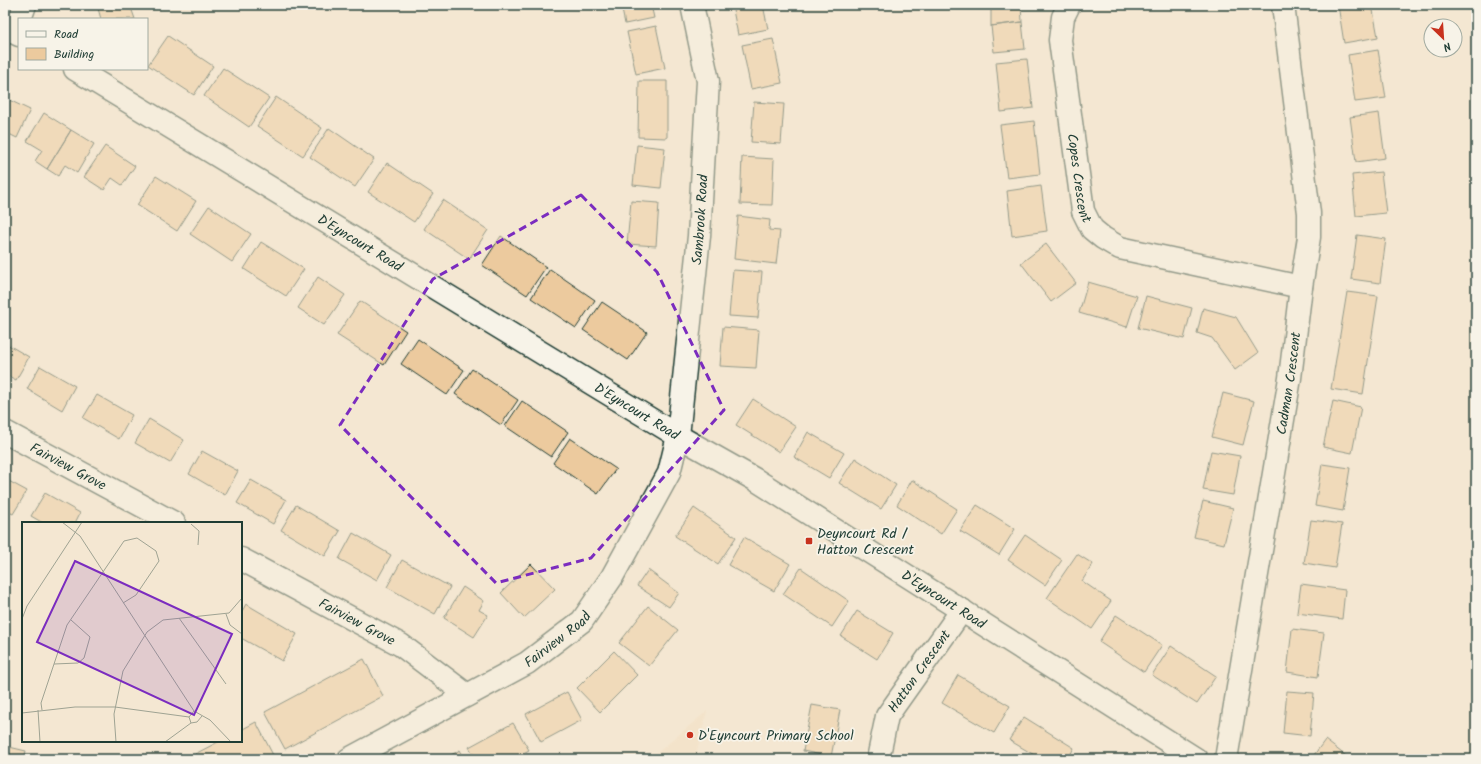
<svg xmlns="http://www.w3.org/2000/svg" width="1481" height="764" viewBox="0 0 1481 764" font-family="Kalam,sans-serif">
	<rect width="100%" height="100%" fill="#f4e7d2"/>
	<filter id="ink" filterUnits="userSpaceOnUse"><feTurbulence type="fractalNoise" baseFrequency=".025" numOctaves="2"/><feDisplacementMap in="SourceGraphic" scale="8" xChannelSelector="R" yChannelSelector="G"/><feConvolveMatrix kernelMatrix="1 2 1 2 8 2 1 2 1" color-interpolation-filters="sRGB"/></filter>
	<g filter="url(#ink)">
		<path fill="#f2dec2" d="M707,711L695,759H650Z"/>
		<path fill="#ecca9e" stroke="#1f3d34" d="M97,5H130L135,19H101Z
			M621,5H651L654,18L625,24Z
			M732,5H763L768,29L738,35Z
			M991,5H1021L1022,22L991,26Z
			M1338,5H1372L1378,37L1344,43Z
			M1022,22L1025,49L994,52L991,26Z
			M656,26L665,68L636,74L627,32Z
			M168,36L213,66L194,95L148,65Z
			M773,39L782,83L751,89L742,45Z
			M1378,50L1386,98L1355,102L1348,55Z
			M1027,59L1033,108L1001,112L996,62Z
			M223,68L269,98L249,127L204,96Z
			M639,81H667V138L638,137Z
			M276,97L322,128L303,156L257,126Z
			M5,98L30,110L17,138L5,132Z
			M754,102L784,104L781,144L751,142Z
			M44,113L71,130L47,169L35,161L42,150L27,141Z
			M1379,113L1385,158L1356,162L1350,117Z
			M1034,121L1040,174L1007,178L1000,125Z
			M329,128L374,159L355,187L310,157Z
			M71,130L94,144L77,173L65,165L58,176L47,169Z
			M637,145L665,148L661,188L633,185Z
			M105,146L135,166L122,185L112,178L104,190L84,177Z
			M742,157L774,159L772,205L740,204Z
			M387,163L433,194L414,222L368,192Z
			M1381,172L1386,213L1356,216L1352,175Z
			M156,176L196,201L177,231L137,205Z
			M1041,186L1047,231L1012,236L1007,191Z
			M443,200L488,230L469,259L424,229Z
			M631,201L659,203L656,246L627,244Z
			M209,206L251,234L232,262L190,234Z
			M738,216L770,220L769,230L780,231L776,264L734,259Z
			M1357,235L1386,239L1380,283L1351,279Z
			M501,236L546,267L527,295L482,265Z
			M261,242L304,269L286,296L244,269Z
			M1046,244L1076,283L1051,302L1021,263Z
			M550,269L595,300L576,328L531,298Z
			M733,270L762,272L758,318L729,316Z
			M318,277L345,295L324,325L298,308Z
			M1088,282L1137,296L1127,327L1079,313Z
			M1347,292L1378,296L1363,394L1331,389Z
			M1146,296L1192,308L1184,339L1138,328Z
			M360,301L406,331L384,365L337,335Z
			M602,302L647,332L628,360L583,330Z
			M1203,308L1236,317L1258,353L1235,370L1212,338L1197,333Z
			M723,327L759,330L756,368L720,366Z
			M418,339L464,370L447,395L401,364Z
			M5,343L29,357L16,380L5,374Z
			M40,366L75,386L62,410L27,389Z
			M472,369L518,400L501,425L455,394Z
			M1223,393L1254,401L1243,445L1212,437Z
			M97,395L132,415L119,439L83,418Z
			M753,399L796,427L779,452L736,425Z
			M522,401L568,432L551,457L505,426Z
			M1333,401L1361,407L1352,453L1323,447Z
			M149,419L184,440L170,463L135,443Z
			M808,432L844,453L829,478L794,457Z
			M570,438L616,469L598,494L553,463Z
			M202,451L238,471L225,495L189,474Z
			M1211,451L1240,456L1233,495L1203,490Z
			M855,458L896,485L881,509L839,483Z
			M1322,464L1350,468L1343,511L1315,506Z
			M5,479L27,491L13,514L5,510Z
			M251,480L286,500L273,524L237,503Z
			M912,480L957,509L941,534L897,505Z
			M45,493L80,513L75,523H43L31,516Z
			M1203,501L1233,508L1224,544L1194,537Z
			M296,505L340,531L325,556L281,530Z
			M977,505L1015,529L999,555L960,531Z
			M694,508L736,537L718,564L675,536Z
			M1311,520L1342,524L1335,568L1304,563Z
			M353,533L391,555L377,580L339,559Z
			M1025,535L1062,560L1045,585L1008,560Z
			M744,537L790,564L774,591L728,565Z
			M1077,554L1093,564L1082,581L1111,601L1092,629L1047,598Z
			M402,560L450,587L435,614L387,587Z
			M531,564L555,589L524,618L501,593Z
			M801,568L849,601L832,627L783,594Z
			M648,570L679,593L669,607L637,586Z
			M1301,584L1345,590L1342,619L1297,613Z
			M463,587L484,601L479,610L488,615L474,637L444,618Z
			M246,604L297,634L282,661L241,638V613Z
			M648,606L678,630L649,666L619,643Z
			M857,611L893,633L877,659L841,636Z
			M1116,615L1162,645L1144,672L1099,642Z
			M1292,629L1324,633L1318,677L1287,672Z
			M1171,646L1216,676L1197,704L1152,675Z
			M614,651L637,675L600,712L577,688Z
			M364,659L383,696L285,749L265,712Z
			M958,675L1010,706L994,733L942,703Z
			M1287,691L1314,693L1310,736L1283,733Z
			M567,692L582,720L541,742L526,714Z
			M812,705L840,710L831,757L803,751Z
			M1024,717L1074,748L1068,759H1041L1009,740Z
			M256,722L274,757L269,759H198L195,754L220,741H241V730Z
			M513,723L529,750L512,759H476L469,747Z
			M1325,740L1350,759H1311Z
			M5,746L26,751L24,759H5Z
			M460,750L465,759H444Z
			M1089,755L1096,759H1087Z"/>
		<g fill="none" stroke-linecap="round" stroke-linejoin="round">
			<defs>
				<g id="street">
					<path id="s1" d="M1069,5L1063,17L1060,40L1083,211L1092,229L1103,238L1120,248L1301,287"/>
					<path d="M20,19L25,5"/>
					<path d="M5,28L19,35"/>
					<path id="s2" d="M75,69L678,436L756,480L1196,759"/>
					<path id="s3" d="M5,432L174,523"/>
					<path id="s4" d="M241,559L401,645L467,695"/>
					<path id="s5" d="M349,759L527,663L582,621L612,577L669,473L678,436L699,236L708,81L692,5"/>
					<path id="s6" d="M878,759L887,716L962,610"/>
					<path id="s7" d="M1226,759L1290,378L1301,287L1309,237V213L1283,5"/>
				</g>
			</defs>
			<use href="#street" stroke="#1f3d34" stroke-width="25"/>
			<use href="#street" stroke="#f7f3e8" stroke-width="22"/>
		</g>
	</g>
	<path d="M0 0H1481V764H0ZM581,195L657,272L724,410L591,558L496,583L340,425L433,279Z" fill="#f4e7d2" fill-opacity=".55" fill-rule="evenodd"/>
	<path fill="none" stroke="#7b2cbf" stroke-width="3" stroke-dasharray="8 5" stroke-linejoin="round" d="M581,195L657,272L724,410L591,558L496,583L340,425L433,279Z"/>
	<g fill="#c8321e" stroke="#f7f3e8" stroke-width="1.5">
		<rect x="805" y="537" width="8" height="8" rx="2"/>
		<circle cx="690" cy="735" r="4"/>
	</g>
	<g text-anchor="middle" stroke-width="3.5" stroke-linejoin="round" paint-order="stroke">
		<g font-size="14" fill="#1f3d34" stroke="#f7f3e8">
			<text dy="5" stroke="none"><textPath href="#s1" startOffset="176">Copes Crescent</textPath></text>
			<text dy="5" stroke="none"><textPath href="#s5" startOffset="699">Sambrook Road</textPath></text>
			<text dy="5" stroke="none"><textPath href="#s2" startOffset="334">D'Eyncourt Road</textPath></text>
			<text dy="5" stroke="none"><textPath href="#s7" startOffset="381">Cadman Crescent</textPath></text>
			<text dy="5" stroke="none"><textPath href="#s2" startOffset="658">D'Eyncourt Road</textPath></text>
			<text dy="5" stroke="none"><textPath href="#s3" startOffset="72">Fairview Grove</textPath></text>
			<text dy="5" stroke="none"><textPath href="#s2" startOffset="1018">D'Eyncourt Road</textPath></text>
			<text dy="5" stroke="none"><textPath href="#s4" startOffset="132">Fairview Grove</textPath></text>
			<text dy="5" stroke="none"><textPath href="#s5" startOffset="241">Fairview Road</textPath></text>
			<text dy="5" stroke="none"><textPath href="#s6" startOffset="99">Hatton Crescent</textPath></text>
		</g>
		<g font-size="14" fill="#1f3d34" stroke="#f7f3e8" text-anchor="start">
			<text x="817" y="538">Deyncourt Rd /<tspan x="817" dy="16">Hatton Crescent</tspan></text>
			<text x="698" y="740">D'Eyncourt Primary School</text>
		</g>
	</g>
	<g transform="translate(22 522)">
		<rect width="220" height="220" fill="#f4e7d2"/>
		<path fill="none" stroke="#9fa393" stroke-width="1" d="M40,0L58,14L172,189L188,198L209,220M169,2L177,9L176,23M204,92L208,103L220,112M157,96L204,162M0,97L5,84L60,0M32,142L56,141L62,136L68,115L49,98M16,188L18,220M20,188L19,181L45,103L102,19L115,16L134,29L137,39L114,73L101,81M172,189L167,195L169,201L175,200L180,194M0,191L53,185H93L167,195M94,220L92,192L101,149L125,110L141,98L207,91L220,76M143,220L169,201"/>
		<path fill="#7b2cbf" fill-opacity="0.15" stroke="#7b2cbf" stroke-width="2" d="M53,39L210,112L172,193L15,120Z"/>
		<rect width="220" height="220" fill="none" stroke="#1f3d34" stroke-width="2"/>
	</g>
	<rect width="1481" height="764" fill="none" stroke="#f7f3e8" stroke-width="20"/>
	<rect x="10" y="10" width="1461" height="744" fill="none" stroke="#1f3d34" stroke-width="1.5" filter="url(#ink)"/>
	<rect x="18" y="18" width="130" height="52" fill="#f7f3e8" stroke="#a1aaa0"/>
	<rect x="26" y="31" width="20" height="6" fill="#f7f3e8" stroke="#a1aaa0"/>
	<text x="54" y="38" font-size="12" fill="#1f3d34">Road</text>
	<rect x="26" y="48" width="20" height="12" fill="#ecca9e" stroke="#a1aaa0"/>
	<text x="54" y="58" font-size="12" fill="#1f3d34">Building</text>
	<g transform="translate(1443 38) rotate(155)"><circle r="19" fill="#f7f3e8" stroke="#a1aaa0"/>
	<path d="M0-3L7 15L0 10L-7 15Z" fill="#c8321e"/>
	<text y="-6" font-size="11" font-weight="bold" text-anchor="middle" fill="#1f3d34">N</text>
	</g>
</svg>
